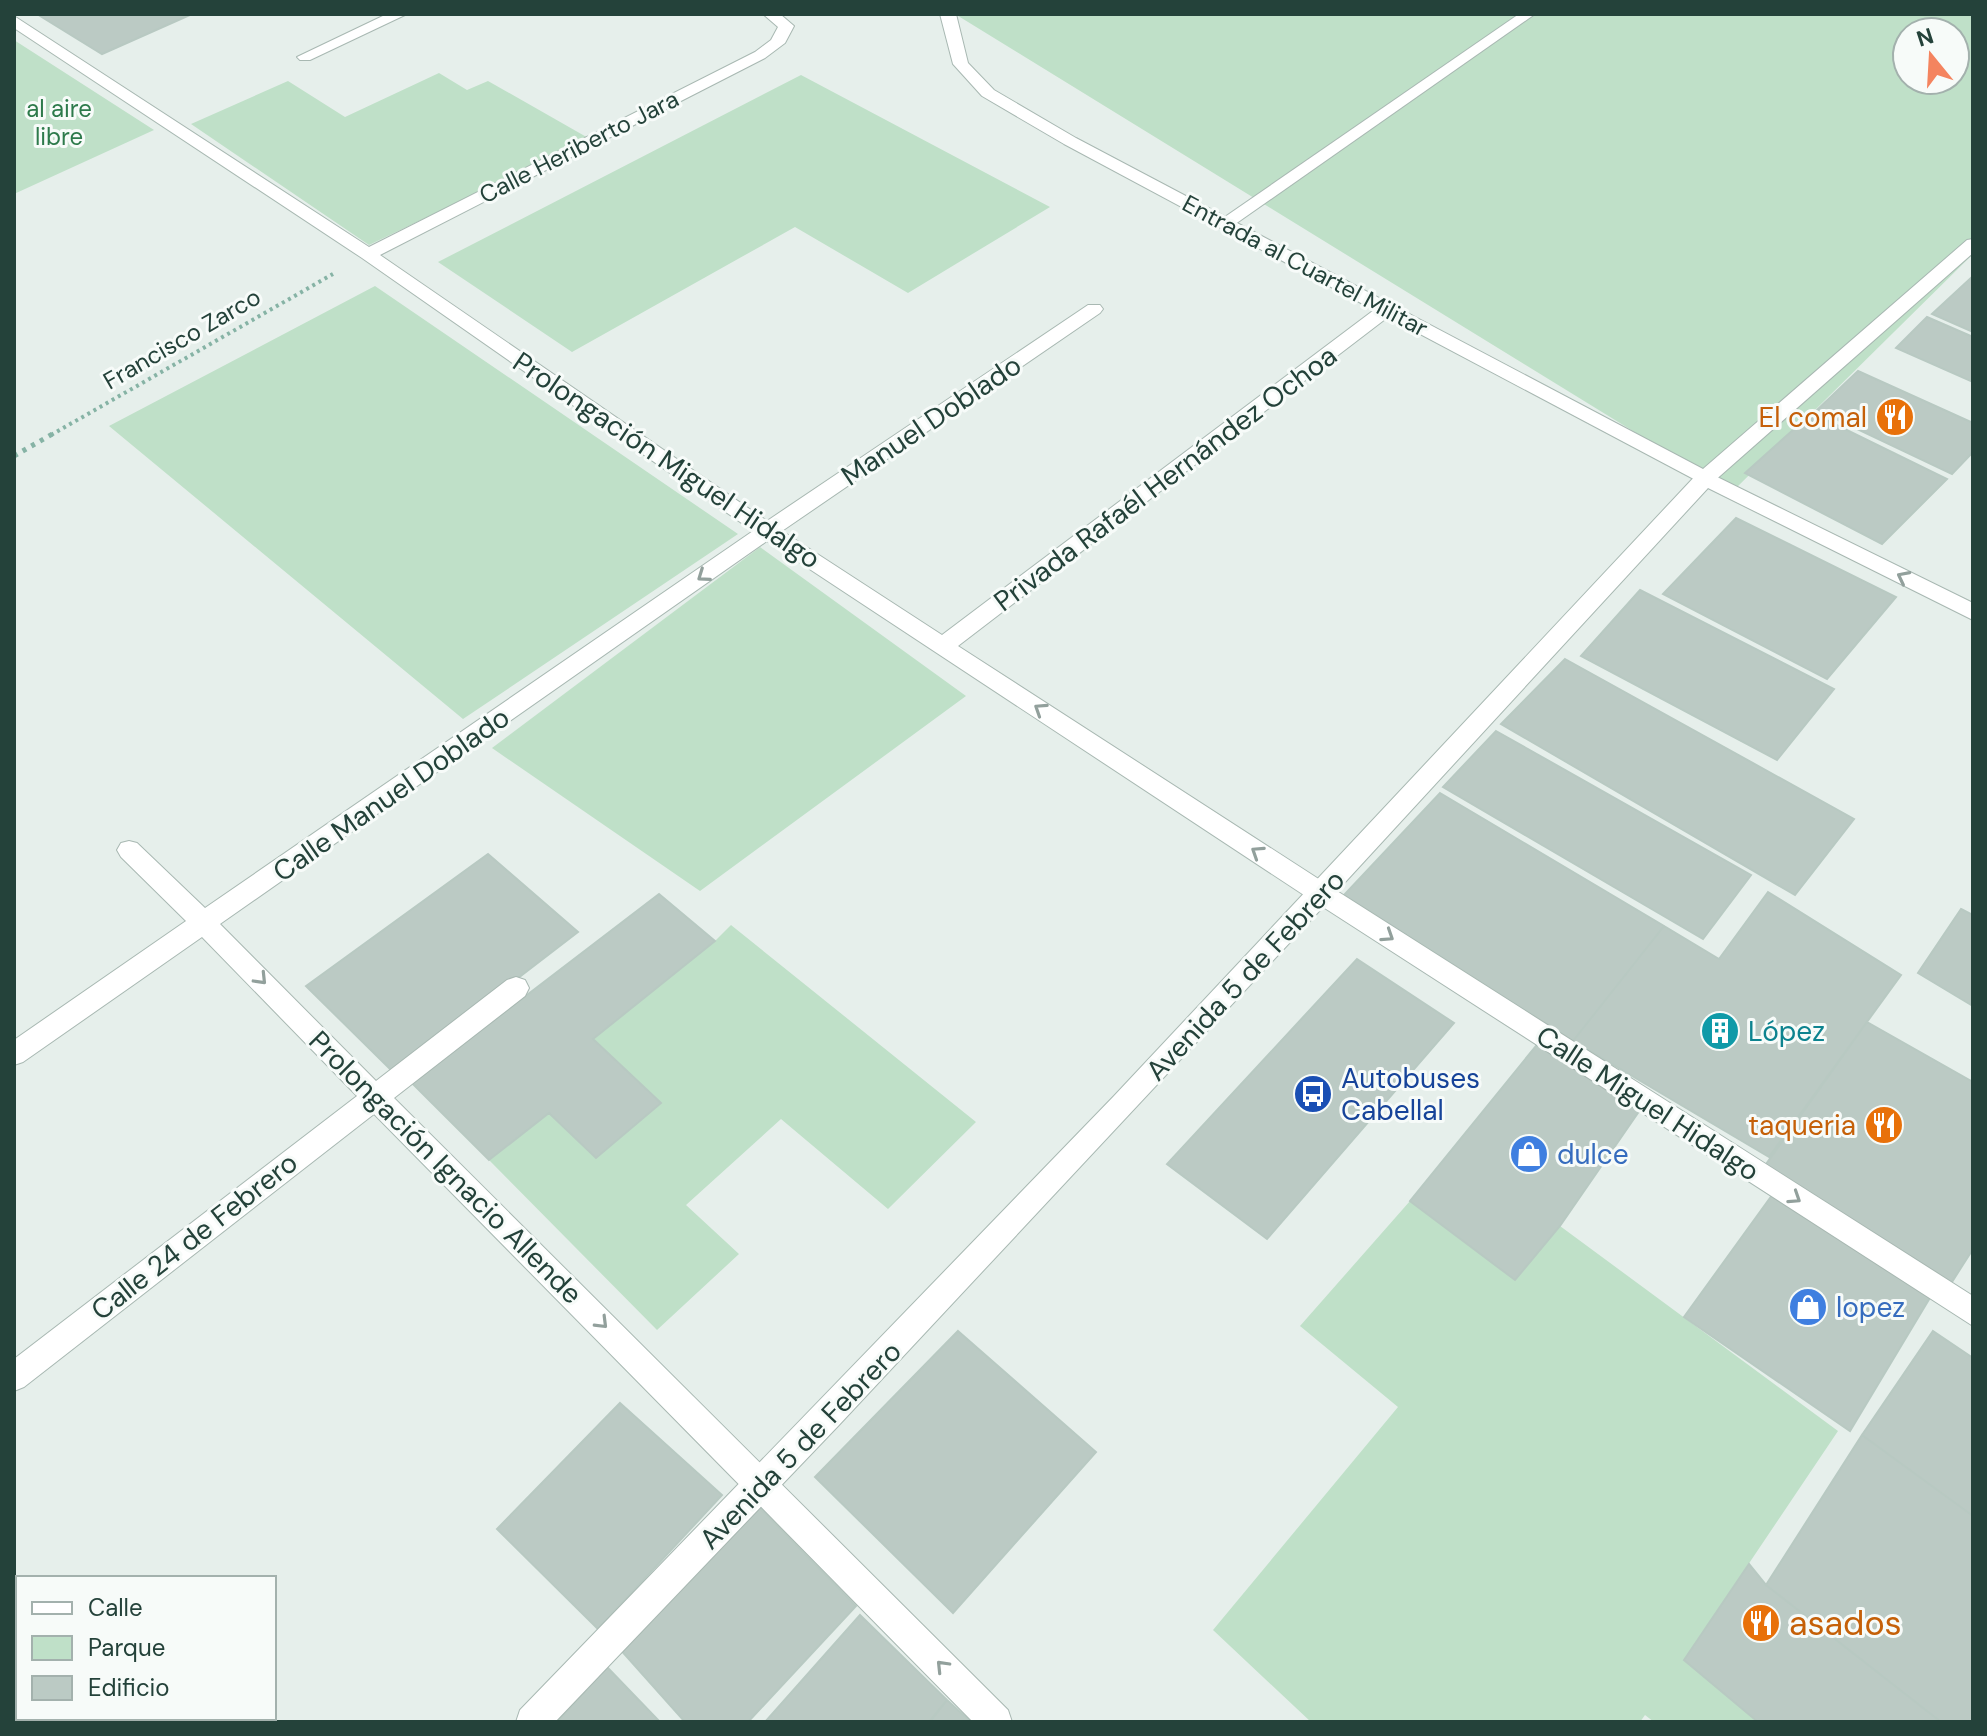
<svg xmlns="http://www.w3.org/2000/svg" width="1987" height="1736" viewBox="0 0 1987 1736" font-family="'DM Sans',sans-serif">
	<rect width="100%" height="100%" fill="#e6efeb"/>
	<path fill="#bfe0c8" fill-rule="evenodd" d="M955,14H1973V254L1732,492ZM1907,32H1955V80H1907Z
		M14,40L154,130L14,194Z
		M439,73L467,90L488,81L590,139L369,245L191,124L288,81L345,117Z
		M801,75L1050,207L908,293L795,227L572,352L438,262Z
		M375,286L738,534L463,719L109,426Z
		M760,547L966,696L700,891L492,748Z
		M731,925L976,1122L888,1209L781,1119L686,1205L739,1254L657,1330L489,1160L549,1113L596,1157L661,1103L593,1039L715,941Z
		M1410,1201L1515,1280L1560,1226L1838,1431L1684,1660L1758,1722H1654L1645,1715L1640,1722H1311L1213,1630L1398,1407L1300,1326Z"/>
	<path fill="#bbcac4" stroke="#b8c9c2" stroke-width="2" d="M37,14H192L102,54Z
		M1973,276V332L1932,314Z
		M1927,317L1973,337V382L1896,348Z
		M1858,371L1973,423V452L1952,474L1817,410Z
		M1812,413L1947,479L1882,544L1745,473Z
		M1736,518L1896,597L1827,679L1663,594Z
		M1640,590L1834,689L1777,760L1581,656Z
		M1565,659L1854,819L1795,895L1501,724Z
		M1496,731L1751,875L1703,939L1443,787Z
		M1440,793L1664,926L1573,1041L1344,895Z
		M488,854L578,932L394,1073L306,986Z
		M1768,892L1901,975L1769,1157L1573,1041L1664,926L1719,959Z
		M659,894L715,941L593,1039L661,1103L596,1158L549,1113L489,1160L412,1083Z
		M1961,909L1973,915V1006L1918,973Z
		M1357,959L1454,1023L1267,1239L1167,1164Z
		M1867,1022L1973,1082V1249L1950,1285L1764,1167Z
		M1540,1041L1642,1107L1560,1226L1515,1280L1410,1201Z
		M1775,1191L1931,1296L1850,1431L1684,1317Z
		M958,1331L1096,1452L953,1613L815,1477Z
		M1933,1331L1973,1358V1516L1862,1435Z
		M620,1403L722,1495L598,1629L497,1529Z
		M1862,1435L1973,1516V1722H1941L1766,1585Z
		M759,1507L856,1606L748,1722H685L619,1648Z
		M1749,1564L1766,1585L1941,1722H1758L1684,1660Z
		M860,1615L947,1700L929,1722H765Z
		M607,1667L660,1722H557Z
		M947,1700L971,1722H930Z"/>
	<g fill="none" stroke-linecap="round" stroke-linejoin="round">
		<defs>
			<path id="service" d="M1519,14H1535L1231,227H1219V221Z"/>
			<path id="minor" d="M387,14H407L310,60H300L297,57Z
				M763,14H780L794,26L785,43L765,58L380,255L767,521L1088,305H1100L1103,309L1100,313L782,531L942,635L1374,310L1064,144L982,96L953,64L940,14H956L968,63L994,90L1076,138L1703,469L1967,240L1973,239V253L1712,483L1705,485L1388,317L958,646L1331,887L1334,894L1331,901L1322,904L1313,901L767,541L220,924L376,1081L507,980L516,977L525,980L529,988L525,996L394,1098L1008,1710L1012,1722H973L374,1114L24,1387L14,1391V1359L357,1096L202,937L23,1062L14,1065V1040L186,921L121,857L117,850L121,843L129,841L137,843L205,908L753,531L362,258L14,28V16L369,247L755,52L771,40L778,27Z"/>
			<path id="tertiary" d="M1705,471L1973,603V620L1708,488L1337,891L1973,1296V1326L1323,907L839,1425L555,1722H516L520,1710L1114,1096L1698,473Z"/>
		</defs>
		<use href="#service" stroke="#a8b8b2" stroke-width="2"/>
		<use href="#minor" stroke="#a8b8b2" stroke-width="2"/>
		<use href="#tertiary" stroke="#a8b8b2" stroke-width="2"/>
		<path stroke="#86b3a5" stroke-width="4" stroke-dasharray="3 4" stroke-linecap="butt" d="M51,435L333,274"/>
		<path stroke="#86b3a5" stroke-width="5" stroke-dasharray="4 6" stroke-linecap="butt" d="M14,456L54,433"/>
		<use href="#service" fill="#fff" fill-rule="evenodd"/>
		<use href="#minor" fill="#fff" fill-rule="evenodd"/>
		<use href="#tertiary" fill="#fff" fill-rule="evenodd"/>
	</g>
	<defs><path id="oneway-chevron" d="M-2-3.5L2.5 0L-2 3.5" fill="none" stroke-width="1.6" stroke-linecap="round" stroke-linejoin="round" transform="scale(2)"/></defs>
	<g stroke="#92a09c">
		<use href="#oneway-chevron" transform="translate(703 576) rotate(145)"/>
		<use href="#oneway-chevron" transform="translate(1903 577) rotate(-153)"/>
		<use href="#oneway-chevron" transform="translate(1040 709) rotate(-147)"/>
		<use href="#oneway-chevron" transform="translate(1257 852) rotate(-147)"/>
		<use href="#oneway-chevron" transform="translate(1388 936) rotate(33)"/>
		<use href="#oneway-chevron" transform="translate(261 979) rotate(46)"/>
		<use href="#oneway-chevron" transform="translate(1795 1198) rotate(33)"/>
		<use href="#oneway-chevron" transform="translate(602 1323) rotate(45)"/>
		<use href="#oneway-chevron" transform="translate(942 1666) rotate(-134)"/>
	</g>
	<defs>
		<symbol id="restaurant-disc" viewBox="-11 -11 22 22"><circle r="9.5" fill="#e8710a" stroke="#f7fbf9"/><path d="M-5-6h1v4h1v-4h1v4h1v-4h1v5L-1.5 .5V6h-2V.5L-5-1ZM5-6V6H3V1.5H1.5Q1.5-4 5-6Z" fill="#fff"/></symbol>
		<symbol id="building-disc" viewBox="-11 -11 22 22"><circle r="9.5" fill="#0f9aa8" stroke="#f7fbf9"/><path d="M-4-6H4V6H1V3H-1V6H-4ZM-2.5-4.3h1.7v1.8h-1.7ZM.8-4.3h1.7v1.8H.8ZM-2.5-1h1.7V.8h-1.7ZM.8-1h1.7V.8H.8Z" fill="#fff"/></symbol>
		<symbol id="bus-disc" viewBox="-11 -11 22 22"><circle r="9.5" fill="#1a4fb4" stroke="#f7fbf9"/><path d="M-5-6H5V4H4V6H2V4H-2V6H-4V4H-5ZM-3.5-4V0h7V-4ZM-3.5 1.2v1.5H-2V1.2ZM2 1.2v1.5H3.5V1.2Z" fill="#fff"/></symbol>
		<symbol id="shop-disc" viewBox="-11 -11 22 22"><circle r="9.5" fill="#3f7fe0" stroke="#f7fbf9"/><path d="M-5-2.5h2.3a2.7 3.5 0 0 1 5.4 0H5L5.5 6h-11ZM-1.5-2.5h3a1.5 2.3 0 0 0-3 0Z" fill="#fff"/></symbol>
	</defs>
	<g fill-rule="evenodd">
		<use href="#restaurant-disc" x="1873" y="395" width="44" height="44"/>
		<use href="#building-disc" x="1698" y="1009" width="44" height="44"/>
		<use href="#bus-disc" x="1291" y="1072" width="44" height="44"/>
		<use href="#restaurant-disc" x="1862" y="1103" width="44" height="44"/>
		<use href="#shop-disc" x="1507" y="1132" width="44" height="44"/>
		<use href="#shop-disc" x="1786" y="1285" width="44" height="44"/>
		<use href="#restaurant-disc" x="1739" y="1601" width="44" height="44"/>
	</g>
	<g text-anchor="middle" stroke-width="6" stroke-linejoin="round" paint-order="stroke">
		<g font-size="24" fill="#2d7a4b" stroke="#f7fbf9">
			<text x="59" y="117">al aire<tspan x="59" dy="28">libre</tspan></text>
		</g>
		<g font-size="24" fill="#24423a" stroke="#f7fbf9">
			<text transform="translate(579 147) rotate(-27)" y="8">Calle Heriberto Jara</text>
			<text transform="translate(1305 266) rotate(28)" y="8">Entrada al Cuartel Militar</text>
			<text transform="translate(182 339) rotate(-30)" y="8">Francisco Zarco</text>
		</g>
		<g font-size="28" fill="#c56008" stroke="#f7fbf9" text-anchor="end">
			<text x="1867" y="427">El comal</text>
			<text x="1856" y="1135">taqueria</text>
		</g>
		<g font-size="28" fill="#24423a" stroke="#f7fbf9">
			<text transform="translate(931 420) rotate(-34)" y="10">Manuel Doblado</text>
			<text transform="translate(667 460) rotate(34)" y="10">Prolongación Miguel Hidalgo</text>
			<text transform="translate(1165 478) rotate(-37)" y="10">Privada Rafaél Hernández Ochoa</text>
			<text transform="translate(391 794) rotate(-35)" y="10">Calle Manuel Doblado</text>
			<text transform="translate(1245 975) rotate(-47)" y="10">Avenida 5 de Febrero</text>
			<text transform="translate(1648 1103) rotate(33)" y="10">Calle Miguel Hidalgo</text>
			<text transform="translate(446 1167) rotate(45)" y="10">Prolongación Ignacio Allende</text>
			<text transform="translate(194 1236) rotate(-38)" y="10">Calle 24 de Febrero</text>
			<text transform="translate(800 1445) rotate(-46)" y="10">Avenida 5 de Febrero</text>
		</g>
		<g font-size="28" fill="#0d838f" stroke="#f7fbf9" text-anchor="start">
			<text x="1748" y="1041">López</text>
		</g>
		<g font-size="28" fill="#164399" stroke="#f7fbf9" text-anchor="start">
			<text x="1341" y="1088">Autobuses<tspan x="1341" dy="32">Cabellal</tspan></text>
		</g>
		<g font-size="28" fill="#366cbe" stroke="#f7fbf9" text-anchor="start">
			<text x="1557" y="1164">dulce</text>
			<text x="1836" y="1317">lopez</text>
		</g>
		<g font-size="34" fill="#c56008" stroke="#f7fbf9" text-anchor="start">
			<text x="1789" y="1635">asados</text>
		</g>
	</g>
	<rect width="1987" height="1736" fill="none" stroke="#24423a" stroke-width="32"/>
	<rect x="16" y="1576" width="260" height="144" fill="#f7fbf9" stroke="#a3b1ad" stroke-width="2"/>
	<rect x="32" y="1602" width="40" height="12" fill="#ffffff" stroke="#a3b1ad" stroke-width="2"/>
	<text x="88" y="1616" font-size="24" fill="#24423a">Calle</text>
	<rect x="32" y="1636" width="40" height="24" fill="#bfe0c8" stroke="#a3b1ad" stroke-width="2"/>
	<text x="88" y="1656" font-size="24" fill="#24423a">Parque</text>
	<rect x="32" y="1676" width="40" height="24" fill="#bbcac4" stroke="#a3b1ad" stroke-width="2"/>
	<text x="88" y="1696" font-size="24" fill="#24423a">Edificio</text>
	<g transform="translate(1931 56) rotate(342)"><circle r="38" fill="#f7fbf9" stroke="#a3b1ad" stroke-width="2"/>
	<path d="M0-6L14 30L0 20L-14 30Z" fill="#f4845f"/>
	<text y="-12" font-size="22" font-weight="bold" text-anchor="middle" fill="#24423a">N</text>
	</g>
</svg>
